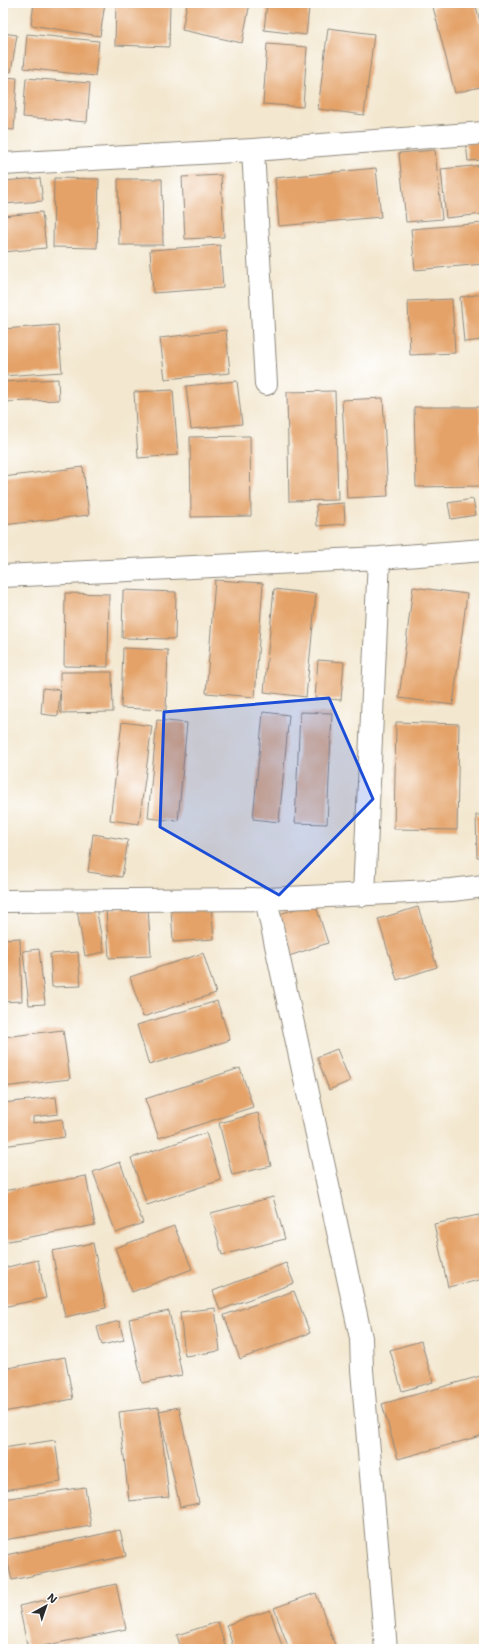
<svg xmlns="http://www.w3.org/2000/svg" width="487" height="1652" viewBox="0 0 487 1652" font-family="'Shantell Sans',sans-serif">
	<rect width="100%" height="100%" fill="#fff"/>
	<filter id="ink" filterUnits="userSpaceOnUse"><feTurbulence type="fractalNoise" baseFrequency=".025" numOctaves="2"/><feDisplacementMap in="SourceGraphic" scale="8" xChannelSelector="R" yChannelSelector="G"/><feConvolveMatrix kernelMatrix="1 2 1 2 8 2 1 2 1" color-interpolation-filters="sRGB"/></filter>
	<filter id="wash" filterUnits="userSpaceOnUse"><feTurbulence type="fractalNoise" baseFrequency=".012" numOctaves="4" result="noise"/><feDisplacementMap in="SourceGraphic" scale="16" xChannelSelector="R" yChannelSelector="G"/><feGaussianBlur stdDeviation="0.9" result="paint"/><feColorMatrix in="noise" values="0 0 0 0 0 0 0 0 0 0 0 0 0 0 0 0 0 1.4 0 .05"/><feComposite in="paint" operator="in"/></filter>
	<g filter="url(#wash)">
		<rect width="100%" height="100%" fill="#f3e7cf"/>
		<g id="blocks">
			<path fill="#e4a268" d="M34,3H105L100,36L31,25Z
				M116,3H170L169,47L115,45Z
				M187,3H250L242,43L182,30Z
				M267,3L309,8L306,35L264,30Z
				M449,3H475L484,36V86L455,93L433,7Z
				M328,28L374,34L364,115L318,109Z
				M3,33L17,35L11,72L3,70Z
				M27,34L99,41L95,76L24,68Z
				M267,44L307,47L303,107L263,104Z
				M3,77L17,78L14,130L3,129Z
				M26,78L90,83L87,122L23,117Z
				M484,141V160L468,161L466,143Z
				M435,150L442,219L406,222L399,153Z
				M484,165V214L446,218L441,169Z
				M376,168L381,217L279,226L275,178Z
				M221,175L224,237L185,239L182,177Z
				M40,178L43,201L3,204V181Z
				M54,178L99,179L97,248L53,247Z
				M118,179H162L163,245H119Z
				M42,212L46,248L3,252V216Z
				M484,223V264L415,270L411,229Z
				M220,245L223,288L153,293L150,250Z
				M484,294V340L464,342L460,297Z
				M452,299L455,353L410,355L408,301Z
				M58,325L62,372L3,376V329Z
				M226,330L230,373L165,379L160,338Z
				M58,379L59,400L3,402V382Z
				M237,381L242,424L191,429L186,386Z
				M173,390L178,455L138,458L134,392Z
				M335,391L338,500L289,501L287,392Z
				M383,398L388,496L347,498L342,400Z
				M414,407H480L482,486L416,487Z
				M250,436L251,516L191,517L190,437Z
				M83,467L89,515L3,525V477Z
				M473,499L476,515L451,519L448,503Z
				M344,503L345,524L317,526L316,505Z
				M215,580L263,583L255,697L206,693Z
				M413,587L467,594L453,705L399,698Z
				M274,589L316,594L306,697L264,692Z
				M123,590L176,592L175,639L122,638Z
				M65,593L109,594L108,667L64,666Z
				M123,648L168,650L166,710L121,708Z
				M318,660L344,662L341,700L315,698Z
				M60,672H112L113,712L61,713Z
				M43,688L60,690L58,716L41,714Z
				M263,712L289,715L279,822L253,819Z
				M300,712L332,713L327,824L295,823Z
				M157,720L187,723L178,821L148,818Z
				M122,722L152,726L139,824L110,820Z
				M396,722L459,724L457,830L394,829Z
				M476,815H484V857H477Z
				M93,834L128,840L122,877L88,872Z
				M315,903L328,943L289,956L276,915Z
				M211,905L214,939L173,942L171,908Z
				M96,907L104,952L85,956L77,910Z
				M148,907L151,956L109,958L106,910Z
				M418,907L437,967L397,980L378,919Z
				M20,938L22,1001L3,1002V939Z
				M39,949L45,1004L29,1005L23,951Z
				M78,952L81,986L52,987L50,954Z
				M203,953L216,993L143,1017L130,977Z
				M217,1001L230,1040L149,1065L137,1025Z
				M63,1030L70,1079L3,1087V1037Z
				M337,1049L350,1081L329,1090L317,1057Z
				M240,1068L253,1107L159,1138L145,1099Z
				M56,1097L58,1114L33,1117V1123L62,1119L65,1137L3,1146V1103Z
				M258,1113L271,1166L232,1175L219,1123Z
				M206,1133L221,1180L147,1205L131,1158Z
				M120,1162L143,1223L116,1233L93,1172Z
				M86,1176L95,1225L3,1242V1191Z
				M273,1197L285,1239L222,1255L211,1213Z
				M479,1215L484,1238V1279L448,1287L434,1224Z
				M174,1226L192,1269L132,1292L115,1248Z
				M93,1243L106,1308L65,1317L52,1251Z
				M38,1260L46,1298L3,1307V1268Z
				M286,1263L294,1283L220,1310L213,1291Z
				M294,1291L310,1333L240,1359L224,1315Z
				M215,1308L220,1351L185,1356L180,1312Z
				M169,1311L182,1375L142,1383L129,1319Z
				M119,1321L124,1340L102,1345L97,1327Z
				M421,1341L433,1382L402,1391L390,1350Z
				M65,1357L73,1399L3,1412V1369Z
				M484,1375V1435L398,1459L382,1404Z
				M159,1407L169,1497L129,1501L119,1412Z
				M179,1407L199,1503L180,1507L159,1411Z
				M55,1440L61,1482L3,1490V1448Z
				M85,1487L91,1526L3,1540V1499Z
				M120,1530L126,1556L12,1580L6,1555Z
				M116,1584L126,1629L28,1649L19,1606Z
				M316,1593L336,1648L289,1649L274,1608Z
				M270,1610L283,1649H234L226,1625Z
				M218,1622L226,1649H181L177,1635Z"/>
		</g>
	</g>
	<g filter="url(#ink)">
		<use href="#blocks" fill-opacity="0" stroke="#8f897d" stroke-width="1"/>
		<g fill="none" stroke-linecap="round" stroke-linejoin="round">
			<defs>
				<path id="street" d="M253,150L266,384
					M3,164L253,150L484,133
					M3,576L379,558L484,550
					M364,895L379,558
					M266,899L361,1338L362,1370L386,1649
					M3,901L266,899L452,890L484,886"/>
			</defs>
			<use href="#street" stroke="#8f897d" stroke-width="24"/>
			<use href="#street" stroke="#fff" stroke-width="22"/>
		</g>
	</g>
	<path fill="#1d4ed8" fill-opacity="0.2" stroke="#1d4ed8" stroke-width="3" stroke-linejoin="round" d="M329,698L373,799L279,895L160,827L164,712Z"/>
	<rect width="487" height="1652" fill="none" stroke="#fff" stroke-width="16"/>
	<g transform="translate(46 1606) rotate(40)" stroke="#ffffff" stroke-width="3" paint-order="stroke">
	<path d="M0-3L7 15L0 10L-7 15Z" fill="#2b2b2b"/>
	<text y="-6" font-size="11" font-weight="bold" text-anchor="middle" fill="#2b2b2b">N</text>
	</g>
</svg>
